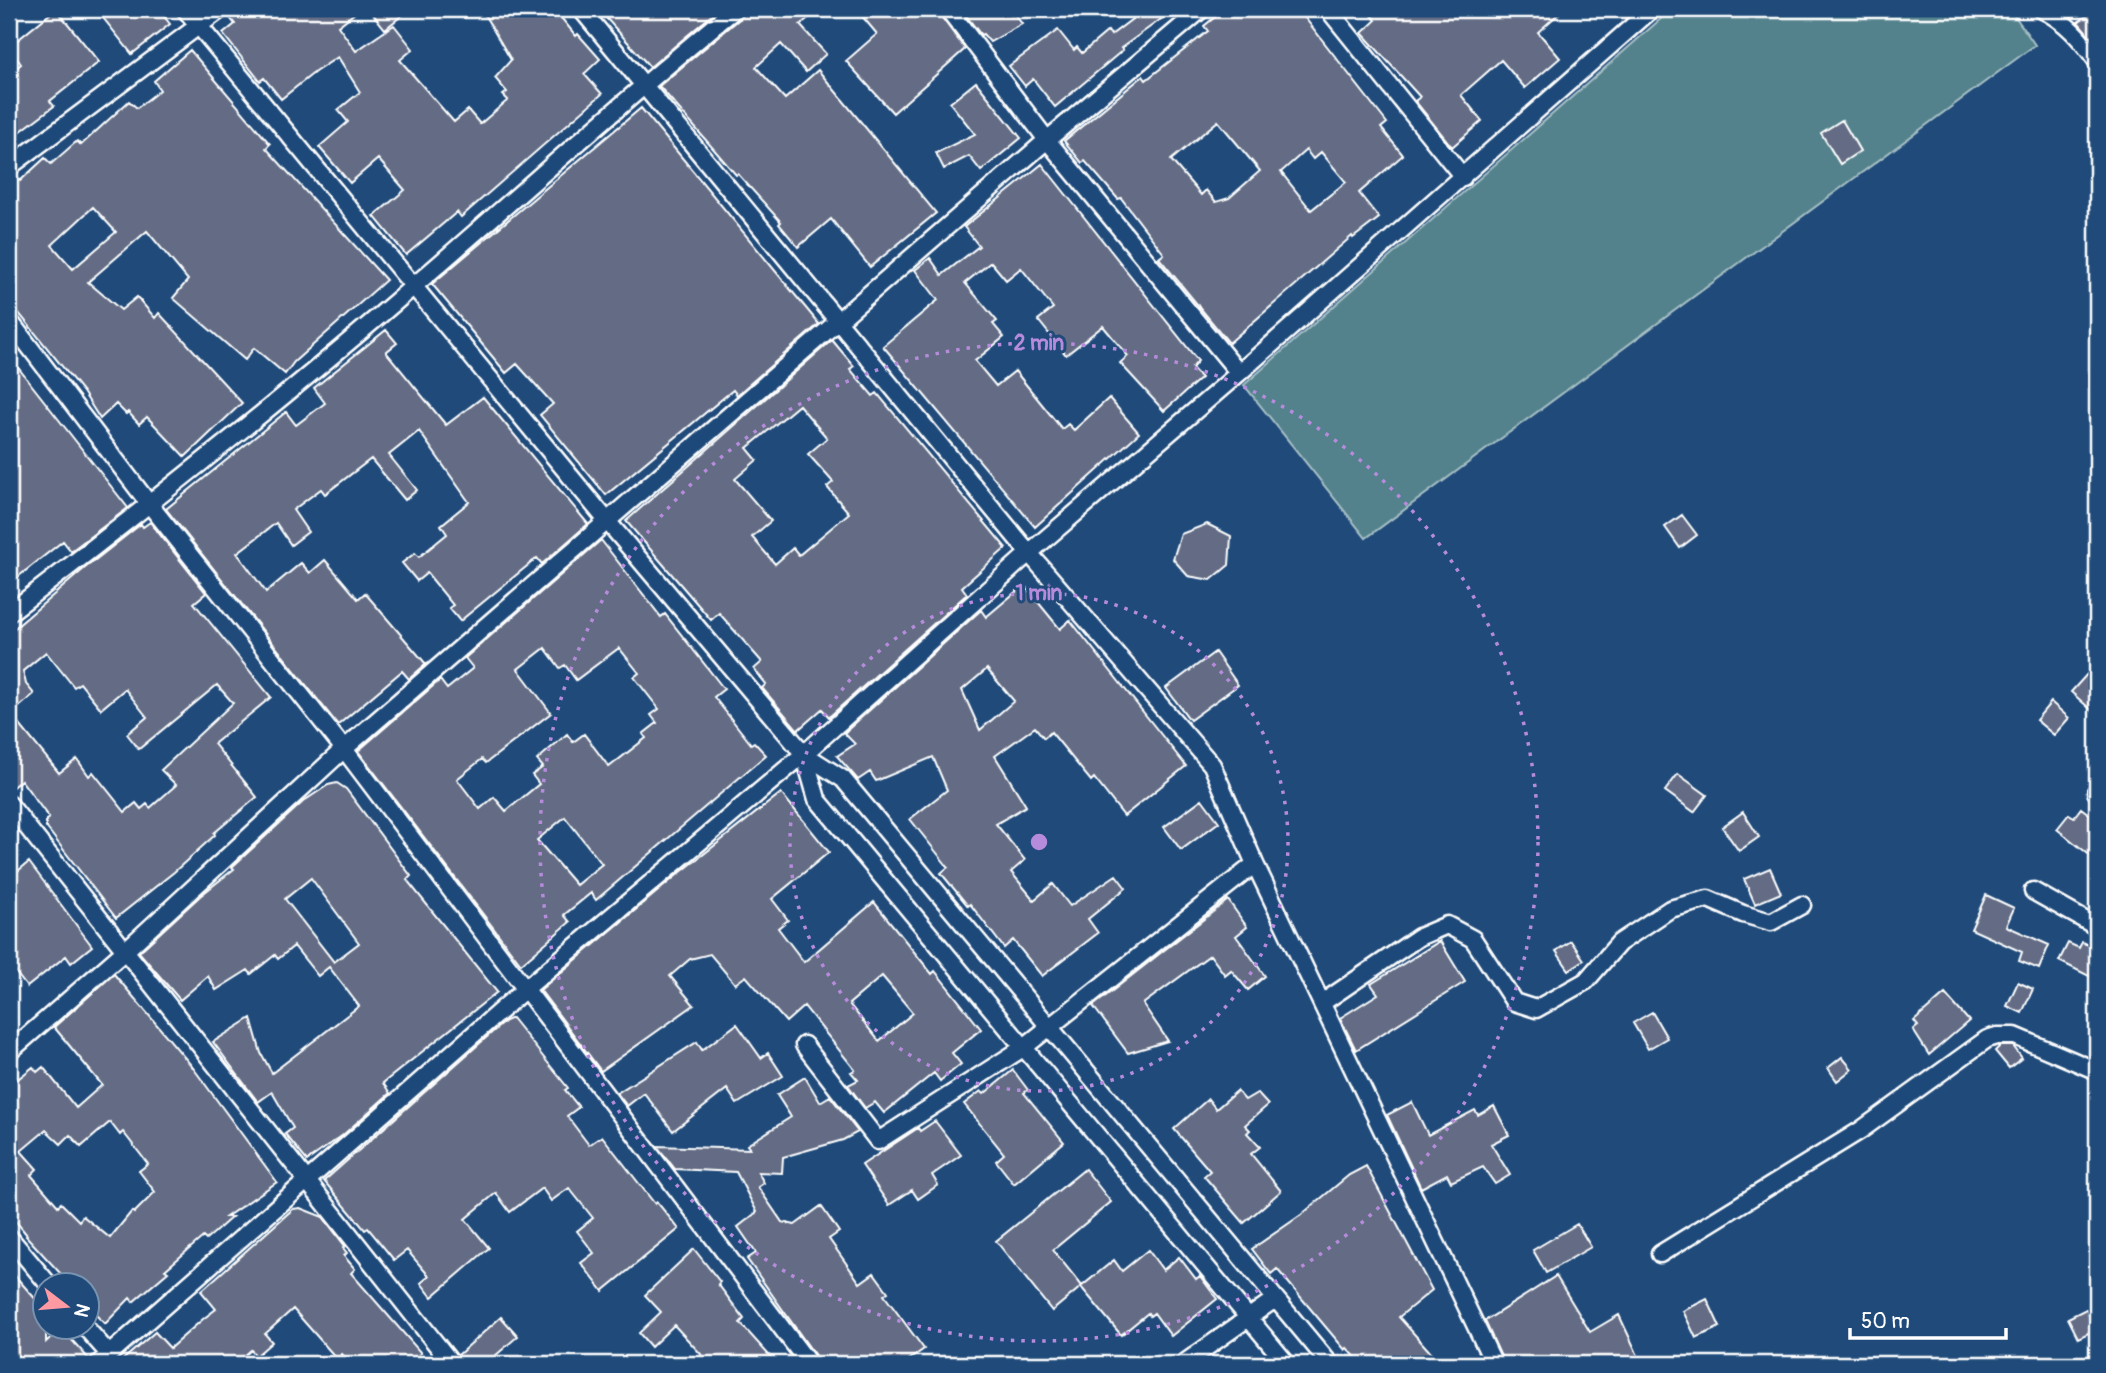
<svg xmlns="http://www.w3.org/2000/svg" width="2106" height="1373" viewBox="0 0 2106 1373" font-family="Pangolin,sans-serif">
	<rect width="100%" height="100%" fill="#1f4a7a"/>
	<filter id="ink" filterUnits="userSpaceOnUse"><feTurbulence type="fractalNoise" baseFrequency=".0143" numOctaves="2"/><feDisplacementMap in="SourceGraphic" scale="14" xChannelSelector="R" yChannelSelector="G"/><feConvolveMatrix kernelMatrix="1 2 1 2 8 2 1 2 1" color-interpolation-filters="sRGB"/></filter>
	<g filter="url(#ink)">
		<path fill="#52828c" stroke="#a8c0c6" stroke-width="2" d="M1672,9H2010L2035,45L1366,538L1244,385Z"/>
		<path fill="#636c84" stroke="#fff" stroke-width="2" fill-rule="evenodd" d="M56,9L99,62L50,101L54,106L9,140V74L21,64L9,47Z
			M96,9H158L170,24L132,54Z
			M242,9H360L338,26L356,51L394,25L413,49L400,60L454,122L468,110L480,124L508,100L503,95L507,92L495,78L511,60L481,9H554L576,36L578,34L600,59L584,74L602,94L461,217L457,212L406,255L374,216L405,190L378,159L350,183L319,147L348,122L338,110L360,92L338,57L315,72L281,99L264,78L260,81L223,34L235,24L230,18Z
			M369,9H410L385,29Z
			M598,9H719L650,67Z
			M745,9H819L800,25L826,54L806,72L781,44L756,67L785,99L818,70L936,213L870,267L831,219L798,247L779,224L781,222L738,174L736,175L659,86L742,17Z
			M856,9H938L940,15L965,49L893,113L846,61L877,34Z
			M961,9H1011L1022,24L990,42L983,34L981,35Z
			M1130,9H1175L1121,48L1123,50L1055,107L1033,79L1025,86L1009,66L1058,30L1074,50L1077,47L1082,53L1108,31L1111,35L1136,16Z
			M1225,9H1298L1387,123L1381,128L1403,155L1359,193L1379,218L1353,238L1352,236L1229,343L1159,258L1164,254L1121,198L1118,199L1085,161L1082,163L1064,141L1143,76L1146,80L1208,31L1204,26ZM1218,121L1260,171L1229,198L1216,202L1206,190L1201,195L1171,160ZM1306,150L1313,159L1321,152L1346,182L1311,210L1281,172Z
			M1366,9H1564L1538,32L1560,58L1525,88L1501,60L1461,95L1482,121L1452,147L1415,101L1420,97L1362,33L1376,20Z
			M2097,9V44L2078,22Z
			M190,50L270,144L266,148L386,280L294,362L285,374L254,348L245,360L173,298L188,280L147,231L88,282L121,310L137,297L155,318L159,313L242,403L185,457L147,417L139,424L128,412L126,414L116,404L100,419L83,392L9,301V177L15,175L20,181L45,158L51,164L77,141L81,145L129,101L137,108L160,90L154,81ZM93,207L116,232L73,269L52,245Z
			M976,82L1021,138L981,171L969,156L944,169L936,153L975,134L950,103Z
			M641,108L819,324L737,395L733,390L606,495L540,415L553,404L517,364L506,373L432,284Z
			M1842,120L1860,151L1840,164L1821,133Z
			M1042,164L1198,361L1192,368L1201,378L1164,411L1120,363L1128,356L1103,326L1066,355L1038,320L1053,308L1021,268L1006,280L991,262L965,283L997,321L993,324L1004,337L975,361L996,386L1015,371L1062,429L1068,424L1074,430L1109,398L1139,433L1035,527L883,346L938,300L915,270L930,258L942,275L979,246L964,227Z
			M386,330L397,343L386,352L446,425L483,397L588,524L542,564L537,558L460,621L449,608L453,605L427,573L417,581L402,563L415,553L419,557L447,534L441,525L469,502L419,431L389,455L417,490L405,500L371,459L325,494L321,489L293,510L308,532L291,545L276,523L237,553L266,592L301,563L310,573L325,560L358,599L365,593L426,664L409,679L402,671L338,725L166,509L286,412L296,425L325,403L314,388Z
			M832,340L854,366L850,369L873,396L877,393L1006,548L962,587L967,594L829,717L822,709L798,730L762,688L766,684L754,669L762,662L719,613L711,620L626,521ZM799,405L827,438L808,454L833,482L827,487L849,513L799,555L793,548L775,564L752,537L771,521L735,479L757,460L747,448Z
			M9,356L128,508L71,551L63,541L9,584Z
			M1682,515L1697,535L1680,548L1665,527Z
			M150,522L206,593L194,603L271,697L214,744L257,797L214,833L215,835L174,872L116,918L46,827V820L49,818L21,780L9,790V633L85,568L141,524L143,527ZM46,652L74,687L80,683L101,709L125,689L147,717L127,734L139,749L217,685L233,703L161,770L176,785L150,808L147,804L141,809L136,803L125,812L93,772L89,776L77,759L59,773L11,714L34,694L26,684L23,671Z
			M1207,524L1231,536L1229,565L1211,580L1188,576L1173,559L1181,534Z
			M601,540L661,617L665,614L724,689L714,697L751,744L754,742L766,755L596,900L591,893L564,915L570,922L521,964L358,751L440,680L447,689L473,668L465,658ZM545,648L560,668L565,665L576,680L619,648L639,673L634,677L659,709L651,715L657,723L643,734L646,738L609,767L584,734L573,742L567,734L537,760L543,767L532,775L539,784L506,811L494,797L480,809L457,779L482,759L486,763L551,713L518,669ZM565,817L602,864L576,885L537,840Z
			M1024,585L1060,629L1070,620L1186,766L1124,816L1094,778L1091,781L1051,732L1044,738L1035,727L995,756L1026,806L996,824L1025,860L1011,872L1034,900L1053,884L1070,906L1116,875L1126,888L1088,919L1098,933L1042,976L1013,940L1004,948L970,904L968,906L941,873L948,867L910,819L947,790L933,757L876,781L870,772L858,780L837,756L855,744L844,733L981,610L986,617ZM987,669L1014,701L980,730L962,690Z
			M1215,652L1238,685L1190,720L1166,688Z
			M2097,663V715L2071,692Z
			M2051,702L2069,718L2054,735L2036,720Z
			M1678,774L1707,795L1694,812L1665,791Z
			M337,783L346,789L411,876L407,880L497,992L383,1083L390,1093L343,1135L307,1161L285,1134L293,1128L272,1092L258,1102L213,1042L251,1018L261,1053L272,1073L359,1006L329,967L318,976L294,946L278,959L275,955L251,974L248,970L216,990L208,976L180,1000L139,952L200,896L234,869L232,867L304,801L328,785ZM311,878L359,943L334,962L285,899Z
			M781,793L829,852L772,899L788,920L778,928L804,962L874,902L932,974L935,971L981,1029L952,1053L961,1064L940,1081L934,1073L884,1113L875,1102L865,1108L848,1085L858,1080L851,1072L855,1070L804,1006L786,1022L746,976L735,984L710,954L690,959L670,976L694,1005L601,1071L540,990L676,876ZM882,976L913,1013L879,1041L849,1004Z
			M1202,799L1219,822L1181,850L1164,827Z
			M2081,808L2097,820V861L2057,829L2069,814L2074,817Z
			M1743,812L1759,837L1739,851L1722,827Z
			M29,862L92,946L71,963L66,956L27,987L9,964V878Z
			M1770,868L1781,893L1755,904L1744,879Z
			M1986,895L2014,908L2006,926L2049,945L2039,969L2019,961L2022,952L1971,929Z
			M1228,900L1247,927L1236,936L1265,976L1248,990L1231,970L1225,975L1210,955L1143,1004L1168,1041L1128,1053L1093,1006Z
			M1440,941L1465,982L1356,1050L1340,1018L1378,994L1371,984Z
			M1571,941L1584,960L1569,970L1556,951Z
			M2082,942L2097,950V980L2059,961L2068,943L2079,948Z
			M114,974L191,1065L277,1182L226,1217H232L206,1240L203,1237L165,1270L168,1272L133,1302L130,1298L105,1324L88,1307V1285H71L26,1236L27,1235L9,1213V1086L33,1067L37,1072L43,1067L76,1108L102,1085L54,1027ZM110,1122L120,1135L123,1132L148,1164L139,1171L155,1192L134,1213L132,1211L110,1238L83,1216L79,1221L61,1203L58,1206L31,1175L37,1169L21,1151L46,1130L61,1144L70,1135L81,1147Z
			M2018,982L2033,989L2022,1013L2007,1006Z
			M1945,994L1969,1021L1929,1055L1913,1030L1918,1026L1914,1021Z
			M1652,1012L1667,1038L1648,1049L1633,1023Z
			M512,1018L568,1088L565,1090L579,1107L567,1116L589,1145L602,1136L655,1204L657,1202L679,1229L603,1291L581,1263L594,1253L577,1231L593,1218L569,1188L551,1201L542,1188L510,1212L496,1193L465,1219L489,1248L432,1297L421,1283L429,1276L407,1250L394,1260L368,1228L365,1230L324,1181L505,1021Z
			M737,1024L761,1058L768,1053L783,1076L737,1104L727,1089L673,1131L644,1093L627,1106L617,1093L697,1042L702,1050Z
			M2000,1046H2013L2022,1058L2009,1068L1995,1051Z
			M1842,1057L1852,1069L1837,1081L1828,1068Z
			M1013,1070L1028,1090L1024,1093L1064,1142L1014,1184L996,1161L1004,1154L964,1104L981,1091L984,1094Z
			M805,1077L820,1102L830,1096L858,1132L843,1140L783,1157L782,1173L758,1172L764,1183L758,1187L782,1222L795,1225L821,1206L839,1232L829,1239L860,1283L874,1273L888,1292L884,1295L924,1349L903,1364H821L747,1259L756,1253L738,1227L757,1212L736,1172L675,1169L657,1146L750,1149L747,1145L791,1117L777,1095Z
			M1237,1091L1245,1100L1257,1093L1268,1105L1245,1125L1250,1130L1247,1133L1260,1147L1251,1154L1281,1191L1244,1223L1204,1176L1210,1171L1174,1129L1208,1099L1216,1109Z
			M1412,1102L1428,1135L1475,1110L1478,1115L1494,1106L1509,1135L1491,1144L1510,1175L1495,1184L1483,1167L1451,1182L1447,1174L1421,1188L1387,1115Z
			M935,1121L961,1155L932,1175L938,1185L918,1199L912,1190L889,1205L862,1165L918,1128L920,1131Z
			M1366,1166L1432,1290L1399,1317L1441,1364H1362L1347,1348L1345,1350L1277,1269L1271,1274L1252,1249L1301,1215L1349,1175Z
			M1085,1169L1111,1202L1053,1250L1082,1286L1114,1260L1122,1271L1148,1250L1163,1270L1179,1257L1196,1279L1200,1276L1217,1299L1171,1336L1154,1313L1150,1316L1148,1313L1121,1335L1081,1287L1052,1311L996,1241Z
			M300,1208L323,1217L345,1246L343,1248L347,1253L344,1256L355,1269L351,1273L421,1353L407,1364H351L342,1354L337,1359L293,1309L265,1334L272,1342L256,1356L251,1350L235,1364H118L155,1332L170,1348L203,1319L216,1309L201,1291L293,1209Z
			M1577,1224L1591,1247L1546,1273L1533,1250Z
			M694,1249L720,1282L718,1284L744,1319L740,1323L777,1364H710L674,1325L651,1347L639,1333L661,1312L645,1295Z
			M9,1269L46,1311V1342L61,1328L89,1359L88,1364H9Z
			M1556,1276L1590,1332L1619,1315L1642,1364H1504L1485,1321Z
			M1707,1299L1720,1327L1696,1338L1683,1311Z
			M2086,1309L2095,1330L2078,1338L2068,1318Z
			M501,1317L518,1336L486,1364H462L458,1355Z"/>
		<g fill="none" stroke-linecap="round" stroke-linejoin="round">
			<defs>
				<path id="minor" d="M185,9L608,522L804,754L843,779L1330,1364
					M581,9L1029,553L1212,765L1255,864L1494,1364
					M948,9L1047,140L1239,373
					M1328,9L1463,177
					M2041,9C2066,21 2081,39 2097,61
					M9,167L221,9
					M9,320L150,505L344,749L809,1364
					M9,613C147,507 284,399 415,285C522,193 626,98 735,9
					M804,754L817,799L1287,1364
					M2096,792L2097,793
					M9,804L452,1364
					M2033,891L2097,927
					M1322,1003L1419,937L1447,925L1473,939L1514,1002L1536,1009L1586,981L1619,943L1670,909L1708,899L1743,914L1771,922L1802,905
					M804,1045L878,1141L1023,1048L1255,864
					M9,1052L126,950L344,749L1047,140L1202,9
					M9,1237L50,1286
					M1660,1254L1861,1130L1987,1039L1997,1036H2015L2097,1071
					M86,1328L109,1354
					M98,1364L524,990L804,754L1029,553L1239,373L1652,9
					M1183,1364L1275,1299"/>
			</defs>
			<use href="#minor" stroke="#fff" stroke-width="21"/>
			<use href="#minor" stroke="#1f4a7a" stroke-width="16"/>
		</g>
	</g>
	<g fill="none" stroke="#b68bdc" stroke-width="3.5" stroke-dasharray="3.5 7">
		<circle cx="1039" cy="842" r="249"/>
		<circle cx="1039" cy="842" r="499"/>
	</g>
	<circle cx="1039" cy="842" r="10" fill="#b68bdc" stroke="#1f4a7a" stroke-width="3.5"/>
	<g font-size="21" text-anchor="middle" font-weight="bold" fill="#b68bdc" stroke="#1f4a7a" stroke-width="6" stroke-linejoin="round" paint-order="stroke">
		<text x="1039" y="350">2 min</text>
		<text x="1039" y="600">1 min</text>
	</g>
	<rect width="2106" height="1373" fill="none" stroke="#1f4a7a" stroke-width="35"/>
	<rect x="18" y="18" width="2071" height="1338" fill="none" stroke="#fff" stroke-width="2.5" filter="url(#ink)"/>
	<g transform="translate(66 1306) rotate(106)"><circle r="33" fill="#1f4a7a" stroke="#7992af" stroke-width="2"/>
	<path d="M0-5L12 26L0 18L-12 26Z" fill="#ff9aa2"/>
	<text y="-10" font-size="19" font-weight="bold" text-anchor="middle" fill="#ffffff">N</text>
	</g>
	<path d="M1850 1328v10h156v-10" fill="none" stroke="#ffffff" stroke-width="3.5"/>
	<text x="1861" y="1328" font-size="21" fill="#ffffff" stroke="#1f4a7a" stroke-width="5" paint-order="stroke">50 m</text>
</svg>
